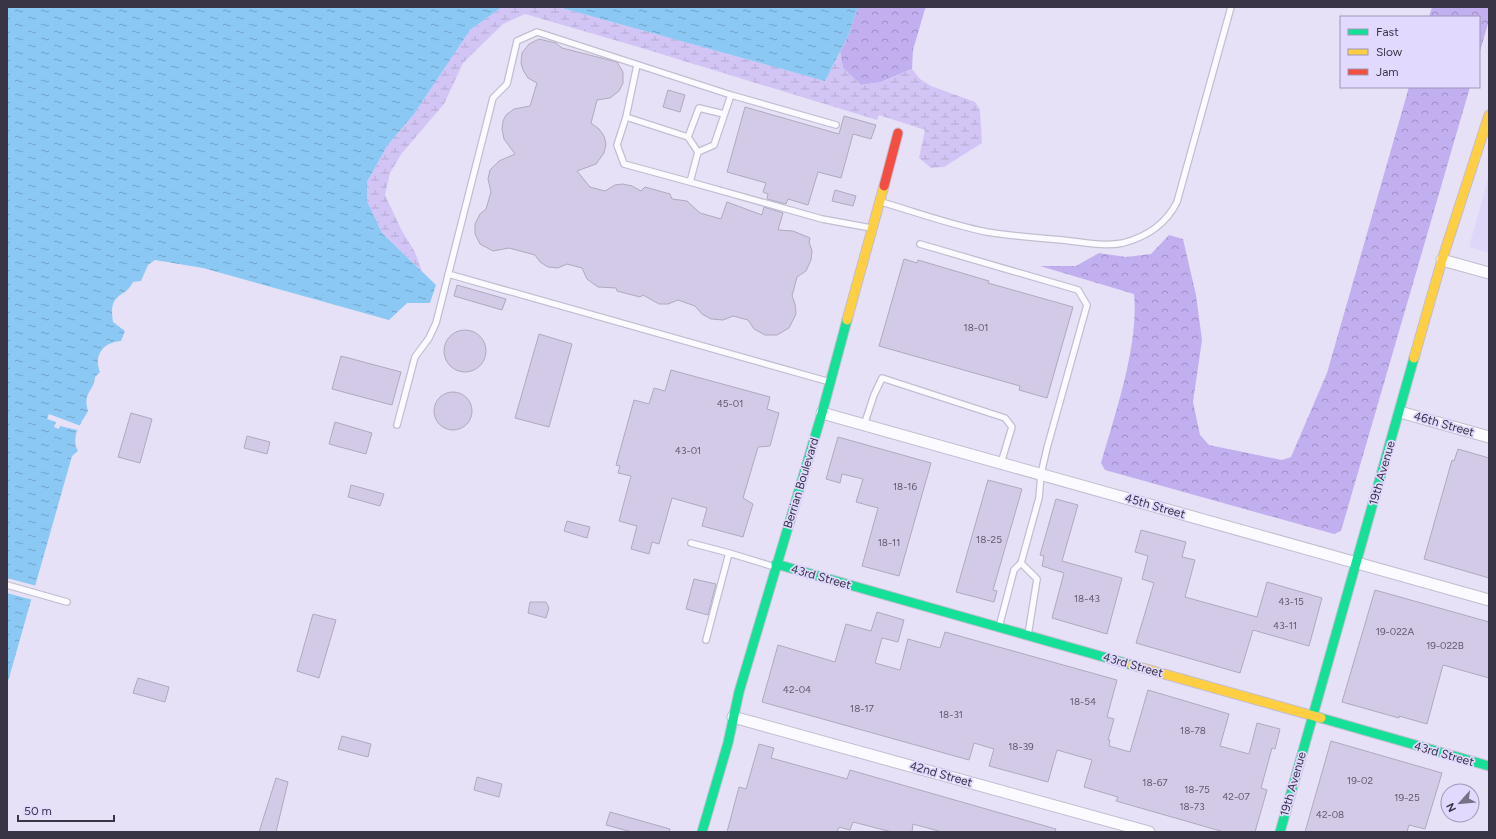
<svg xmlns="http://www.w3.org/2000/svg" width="1496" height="839" viewBox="0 0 1496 839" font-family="Figtree,sans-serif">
	<defs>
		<pattern id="forest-crowns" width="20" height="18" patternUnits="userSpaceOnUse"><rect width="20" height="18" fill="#c2afef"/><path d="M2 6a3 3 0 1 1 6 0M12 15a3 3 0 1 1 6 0" fill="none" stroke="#9f8fc3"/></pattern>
		<pattern id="wetland-marsh" width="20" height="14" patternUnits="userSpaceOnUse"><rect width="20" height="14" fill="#d2c5f5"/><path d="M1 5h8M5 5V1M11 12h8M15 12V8" fill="none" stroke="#b5aad3"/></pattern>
		<pattern id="water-ripples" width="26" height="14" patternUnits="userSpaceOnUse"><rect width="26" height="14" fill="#8bc8f4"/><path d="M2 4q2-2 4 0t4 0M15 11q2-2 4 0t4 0" fill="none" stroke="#73a3c7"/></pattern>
	</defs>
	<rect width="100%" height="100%" fill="#e7e1f7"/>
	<path fill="#dfd7f9" d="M1489,175V253L1469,247Z"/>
	<path fill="url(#forest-crowns)" d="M858,7H928L925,9L913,50L912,69L881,82L861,85L843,68L840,52L848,36Z
		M1432,7H1489V20L1479,55V17H1429Z
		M1409,87H1470L1341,531L1334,534L1105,470L1101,463C1115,414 1139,345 1134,294L1040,266H1076L1099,253L1126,257L1151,254L1169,235L1183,239L1196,295L1202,340L1193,402L1200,435L1209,445L1282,460L1291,457L1327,373Z"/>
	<path fill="url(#wetland-marsh)" d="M502,7H558L825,81L840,52L843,68L861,85L881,82L912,69L920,79L931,86L975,102L980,110L982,143L944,167L931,168L919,158L925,130L879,115L877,120L635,46L525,14L503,24L463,63L444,104L402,153L390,173L385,195L402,231L415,252L422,271L382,233L367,201V182L387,146L414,114L470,30Z"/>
	<path fill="url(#water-ripples)" d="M7,7H502L470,30L414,114L387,146L367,182V201L382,233L436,285L430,303H407L389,320L203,268L155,260L148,265L141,281L133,282C125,299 108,291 113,322L125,331L121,341C104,342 93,355 100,372L95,377C95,391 82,391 88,411C81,424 70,436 78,451L72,456L7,685Z
		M558,7H858L848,36L825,81Z"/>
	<path fill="#e7e1f7" d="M49,414L81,426L77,430L60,426L59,429L54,427L56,422L47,419Z
		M7,578L37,586L33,600L7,593Z"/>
	<path fill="#d3cae8" stroke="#aeaabc" d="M539,39L556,43L562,48L617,62L623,72V83L619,91L610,98L597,100L591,123L599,129L604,136L606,144L604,153L596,164L577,171L590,187L605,191L615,185L623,184L632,186L641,191L645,187L670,194L672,199L687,201L700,213L721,219L727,202L762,215L764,207L783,213L778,230L793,231L810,238L809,242L812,251L811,260L806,271L797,277L792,296L795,304L796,314L789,328L777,335H765L754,329L748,320L733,316L723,320L711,319L702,314L695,306L678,300L668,304H659L643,295L640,297L617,291L616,288L598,287L587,279L582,268L567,264L558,268L548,267L540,262L535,255L509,248L493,251L480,244L475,234V224L480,214L486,209L491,192L488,179L490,170L499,161L515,154L504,139L502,129L503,121L506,115L514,109L530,106L537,83L528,78L523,70L521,63L522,53L529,44Z
		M668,90L685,95L680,112L663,107Z
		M745,107L839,134L844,116L876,125L871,139L853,134L841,178L818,172L808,205L788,199L786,204L767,199L768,194L763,192L766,183L727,172Z
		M835,190L856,196L853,206L832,201Z
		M904,259L917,263L918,260L989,281L988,283L1073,307L1047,398L1019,390L1020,386L879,346Z
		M457,285L506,299L502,310L454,296Z
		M444 351a21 21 0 1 1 42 0a21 21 0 1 1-42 0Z
		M539,334L572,344L549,427L515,418Z
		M341,356L401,372L392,405L332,389Z
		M671,370L770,397L767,409L779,413L770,446L758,447L743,498L753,504L743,537L702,526L707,508L672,498L659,544L652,542L649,554L631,549L637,526L619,521L631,476L618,473L620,466L616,465L634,400L649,404L654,388L665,391Z
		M434 411a19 19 0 1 1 38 0a19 19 0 1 1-38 0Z
		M131,413L152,419L140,463L118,457Z
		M335,422L372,433L366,454L329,444Z
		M247,436L270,442L267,454L244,448Z
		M838,437L931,463L899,576L862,566L878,508L856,502L863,479L842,474L840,483L826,479Z
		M1458,449L1489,458V578L1424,559L1452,460L1454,461Z
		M988,480L1022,489L993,590L997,591L994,602L956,592Z
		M351,485L384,494L380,506L348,497Z
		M1056,499L1078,505L1062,561L1122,578L1107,634L1052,618L1064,573L1042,566L1044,556L1040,555Z
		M567,521L590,527L587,538L564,531Z
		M1141,530L1186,542L1182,557L1195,560L1185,597L1257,617L1267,582L1322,598L1309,646L1253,630L1240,673L1136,643L1154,583L1142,579L1148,556L1135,552Z
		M694,579L716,584L708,615L686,609Z
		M1375,590L1489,622V678L1443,665L1427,724L1399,716V718L1342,702Z
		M530,602H546L549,608L546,618L528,613Z
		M877,612L904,620L898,642L882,638L875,663L900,670L908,639L940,648L945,632L1117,680L1107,717L1114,719L1108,740H1110L1109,746L1130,752L1148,690L1229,714L1220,746L1249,754L1257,723L1280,729L1275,749L1272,748L1261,788L1267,790L1255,832H1224L1116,801L1118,797L1084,787L1092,760L1057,750L1048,782L989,766L994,749L974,743L969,760L762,702L778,645L835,662L846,624L871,631Z
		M313,614L336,620L319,678L297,671Z
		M138,678L169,687L165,702L133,693Z
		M342,736L371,744L368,757L338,749Z
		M1331,741L1442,773L1425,829L1409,825L1407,832H1305Z
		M759,744L774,748L771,758L847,779L850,770L1056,829L1055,832H942L913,824L912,832H892L853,822L850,830L839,827L837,832H727L739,787L746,789Z
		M477,777L502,784L499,797L474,790Z
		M276,778L288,782L276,832H259Z
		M610,812L670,829L669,832H632L606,825Z"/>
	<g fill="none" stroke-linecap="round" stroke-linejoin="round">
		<defs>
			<path id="lane" d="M637,65L626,117L688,137
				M724,114L699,108L688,137L698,152L690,182L822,219L871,228
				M626,117L617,145L624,164L690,182
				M698,152L714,145L731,95
				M881,202C916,212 951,225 987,232C1011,236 1037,238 1062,240C1082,242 1104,247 1123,243C1146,237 1166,224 1177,202L1231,7
				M920,244L1078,290L1087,305L1047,448L1041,474L1039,498L1021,563L1014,570L999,627
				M448,274L830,382
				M397,425L415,357L429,338L436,323L493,98L507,84L517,41L537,32L731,95L836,125
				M864,425L874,395L882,378L1005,418L1012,427L1001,463
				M691,543L729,553
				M1021,563L1037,579L1028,635
				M7,585L67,602
				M706,640L729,553L775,567"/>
			<path id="street" d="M1442,260L1489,273
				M1400,412L1489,437
				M822,413L1489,600
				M733,717L1149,832"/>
			<path id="fast" d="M776,564L1132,665
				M1321,718L1489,766
				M702,832L728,743L739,692L822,413L847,320
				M1280,832L1414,358"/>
			<path id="slow" d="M847,320L884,186
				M1414,358L1442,260L1489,115
				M1132,665L1321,718"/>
			<path id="jam" d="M884,186L898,133"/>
		</defs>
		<use href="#lane" stroke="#c2bed0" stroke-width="8"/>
		<use href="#street" stroke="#c2bed0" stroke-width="13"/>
		<use href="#fast" stroke="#c2bed0" stroke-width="11"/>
		<use href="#slow" stroke="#c2bed0" stroke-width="11"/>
		<use href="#jam" stroke="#c2bed0" stroke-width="11"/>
		<use href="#lane" stroke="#fbfafe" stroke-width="5.5"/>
		<use href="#street" stroke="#fbfafe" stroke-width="11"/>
		<use href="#fast" stroke="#16e098" stroke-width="9"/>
		<use href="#slow" stroke="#ffcf43" stroke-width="9"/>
		<use href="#jam" stroke="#f24e42" stroke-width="9"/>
	</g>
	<g text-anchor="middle" stroke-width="3.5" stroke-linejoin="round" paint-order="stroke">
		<g font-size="10" fill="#605a6f">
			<text x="976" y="331">18-01</text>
			<text x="730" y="407">45-01</text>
			<text x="688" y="454">43-01</text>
			<text x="905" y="490">18-16</text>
			<text x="989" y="543">18-25</text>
			<text x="889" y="546">18-11</text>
			<text x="1087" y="602">18-43</text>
			<text x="1291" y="605">43-15</text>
			<text x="1285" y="629">43-11</text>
			<text x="1395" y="635">19-022A</text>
			<text x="1445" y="649">19-022B</text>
			<text x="797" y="693">42-04</text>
			<text x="1083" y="705">18-54</text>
			<text x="862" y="712">18-17</text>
			<text x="951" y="718">18-31</text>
			<text x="1193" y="734">18-78</text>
			<text x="1021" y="750">18-39</text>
			<text x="1360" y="784">19-02</text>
			<text x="1155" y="786">18-67</text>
			<text x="1197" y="793">18-75</text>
			<text x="1236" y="800">42-07</text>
			<text x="1407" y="801">19-25</text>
			<text x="1192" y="810">18-73</text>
			<text x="1330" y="818">42-08</text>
		</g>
		<g font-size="12" fill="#393547" stroke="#e2d9ff">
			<text transform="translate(1444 424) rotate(16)" y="4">46th Street</text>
			<text transform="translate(1382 473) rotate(-74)" y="4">19th Avenue</text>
			<text transform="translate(801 483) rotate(-73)" y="4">Berrian Boulevard</text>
			<text transform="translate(1155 506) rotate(16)" y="4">45th Street</text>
			<text transform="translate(821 577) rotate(16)" y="4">43rd Street</text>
			<text transform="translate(1133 665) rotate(16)" y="4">43rd Street</text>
			<text transform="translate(1444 754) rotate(16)" y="4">43rd Street</text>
			<text transform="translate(941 774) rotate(16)" y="4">42nd Street</text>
			<text transform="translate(1293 784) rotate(-74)" y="4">19th Avenue</text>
		</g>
	</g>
	<rect width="1496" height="839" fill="none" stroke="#393547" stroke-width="16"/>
	<rect x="1340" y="16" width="140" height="72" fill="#e2d9ff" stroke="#9e97b5"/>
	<rect x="1348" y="29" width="20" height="6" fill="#16e098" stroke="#9e97b5"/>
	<text x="1376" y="36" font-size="12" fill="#393547">Fast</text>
	<rect x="1348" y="49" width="20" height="6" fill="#ffcf43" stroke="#9e97b5"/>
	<text x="1376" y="56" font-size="12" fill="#393547">Slow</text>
	<rect x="1348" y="69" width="20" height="6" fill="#f24e42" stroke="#9e97b5"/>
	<text x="1376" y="76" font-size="12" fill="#393547">Jam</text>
	<g transform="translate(1460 803) rotate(243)"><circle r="19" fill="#e2d9ff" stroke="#9e97b5"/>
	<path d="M0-3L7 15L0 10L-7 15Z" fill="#767185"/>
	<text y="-6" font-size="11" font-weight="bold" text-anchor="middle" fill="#393547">N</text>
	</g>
	<path d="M18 815v6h96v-6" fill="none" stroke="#393547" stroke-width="2"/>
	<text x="24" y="815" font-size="12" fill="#393547" stroke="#e2d9ff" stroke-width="3" paint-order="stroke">50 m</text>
</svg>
